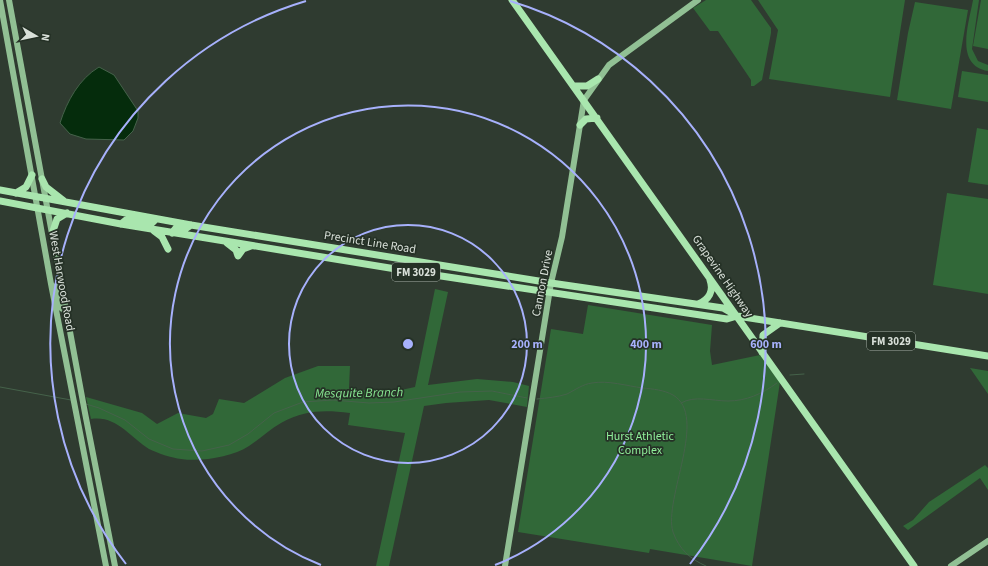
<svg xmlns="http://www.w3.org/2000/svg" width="988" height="566" viewBox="0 0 988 566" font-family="'Source Sans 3',sans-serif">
	<rect width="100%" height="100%" fill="#2f3b30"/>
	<path fill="#316838" d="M706,0H751L771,28V33L762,80L754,86H751V80L718,31H710L693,8Z
		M758,0H905L890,97L769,79L778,30Z
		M973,0H979L972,49L978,61L988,65V71C954,65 969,23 973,0Z
		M981,0H988V49L973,46Z
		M915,2L968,10L951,109L897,100L908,33Z
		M962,71L988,75V102L958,97Z
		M977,128L988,130V185L968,182Z
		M947,193L988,199V294L933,285Z
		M435,289L448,292L428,385L477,379L513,382L529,386L527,407L489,400L446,403L424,406L389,566H376L405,433L348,425L350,413C323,410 306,410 281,423C270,429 260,439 249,446C232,457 201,462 181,459C172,458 157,453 149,449C130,437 116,415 91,419L86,397L142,413L157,424L178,413L206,418L213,414L219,399L244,403L285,378L318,366H350L349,388L387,393L415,387Z
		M588,305L712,325L710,351L712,365L760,355L780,382L752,566L650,549L649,553L518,532L551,329L583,334Z
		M970,368L988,371V394Z
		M985,465L988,468V490L980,478L908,530L903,526L913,520L929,502Z"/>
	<path fill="#052c0c" stroke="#45624a" d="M99,67L114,75L138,111V118L133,131L124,140L86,139L70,134L60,123C67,101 79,79 99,67Z"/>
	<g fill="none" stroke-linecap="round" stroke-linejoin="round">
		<path stroke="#45624a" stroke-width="1" d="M790,375L804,374
			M0,387L71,400
			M537,399C547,398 558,397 567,394C575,390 583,384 592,383C608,380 627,386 643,388C653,389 664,390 673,395C709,416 663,499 673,532C679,549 690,559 706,566
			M681,403C695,395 712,401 728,401C746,401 762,394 777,383
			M86,404L99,408L125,420L149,439L173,449L202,451L229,445L248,434L274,413L303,402L333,400L369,403L394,402L460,392L492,391L527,398"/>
		<path stroke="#91c094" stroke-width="6" d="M0,0L51,284L106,566
			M9,0L85,413L115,566
			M56,286L60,307L66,312
			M505,566L551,283L562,237L584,100L609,65L698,0
			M951,566L988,541"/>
		<path stroke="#a9e6ae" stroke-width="7" d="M512,0L914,566
			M574,86H587L598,79
			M580,125L586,119L597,118
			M42,179L46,187L64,201
			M0,190L191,225L551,283L723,308L737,316L988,356
			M16,193L26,187L32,175
			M0,201L121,224L408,271L727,319L737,316
			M121,224L126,220L152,223L156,219
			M154,231L162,237L168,249
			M172,233L176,228L185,229L191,225
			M52,234L57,219L67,213
			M227,243L236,250L238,256L243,249L251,246
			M698,304C709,300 714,291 710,280
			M762,352L763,335L780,323"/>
	</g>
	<g fill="none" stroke="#a7b1fc" stroke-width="2">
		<circle cx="408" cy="344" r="119"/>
		<path d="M321 565A238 238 0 1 1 495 565"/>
		<path d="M126 564A358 358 0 0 1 306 1M510 1A358 358 0 0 1 690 564"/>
	</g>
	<g text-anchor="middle" stroke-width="3.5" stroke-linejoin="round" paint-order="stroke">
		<g fill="#253126" stroke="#a3aca3" stroke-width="1">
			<rect x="392" y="263" width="48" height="18" rx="3"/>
			<rect x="867" y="332" width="48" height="18" rx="3"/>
		</g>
		<g font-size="11" font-weight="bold" fill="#d9e0d9">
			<text x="416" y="276">FM 3029</text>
			<text x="891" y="345">FM 3029</text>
		</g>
		<g font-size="12" fill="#d9e0d9" stroke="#253126">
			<text transform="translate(370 242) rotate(9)" y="4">Precinct Line Road</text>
			<text transform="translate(723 276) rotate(55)" y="4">Grapevine Highway</text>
			<text transform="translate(62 281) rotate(80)" y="4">West Harwood Road</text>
			<text transform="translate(542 283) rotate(-79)" y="4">Cannon Drive</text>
		</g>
		<g font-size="12" fill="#90ef9a" stroke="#253126">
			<text x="640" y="440">Hurst Athletic<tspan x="640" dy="14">Complex</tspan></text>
		</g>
		<g font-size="13" font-style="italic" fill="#88e792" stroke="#253126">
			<text transform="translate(359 392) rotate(-1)" y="5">Mesquite Branch</text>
		</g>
	</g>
	<circle cx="408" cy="344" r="6" fill="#a7b1fc" stroke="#253126" stroke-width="2"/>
	<g font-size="12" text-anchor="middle" font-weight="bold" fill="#a7b1fc" stroke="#253126" stroke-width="3.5" stroke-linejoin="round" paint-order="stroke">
		<text x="527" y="348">200 m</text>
		<text x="646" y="348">400 m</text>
		<text x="766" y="348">600 m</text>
	</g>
	<g transform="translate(36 36) rotate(99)" stroke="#253126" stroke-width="3" paint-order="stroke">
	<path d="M0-3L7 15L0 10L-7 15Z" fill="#d9e0d9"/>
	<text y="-6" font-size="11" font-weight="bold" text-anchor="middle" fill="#d9e0d9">N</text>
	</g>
</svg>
